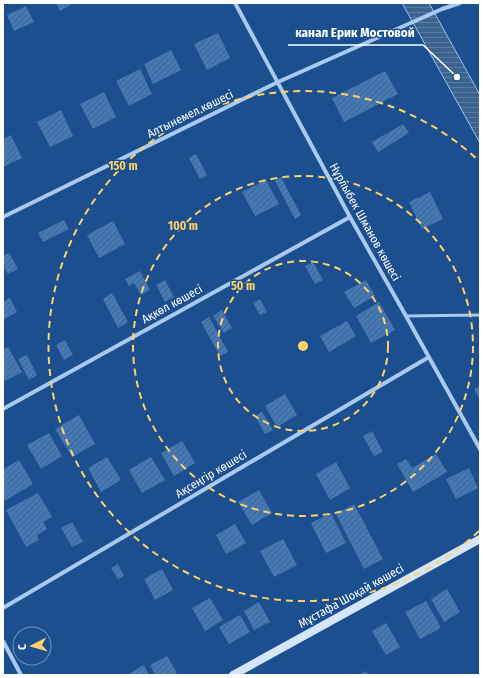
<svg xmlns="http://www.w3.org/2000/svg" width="483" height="678" viewBox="0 0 483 678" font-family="'Fira Sans Condensed',sans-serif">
	<defs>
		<pattern id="water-rules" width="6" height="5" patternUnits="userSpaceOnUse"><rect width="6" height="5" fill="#3c6290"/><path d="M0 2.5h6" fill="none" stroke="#597aa1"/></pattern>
		<pattern id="building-hatch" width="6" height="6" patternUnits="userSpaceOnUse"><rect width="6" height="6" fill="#4478b7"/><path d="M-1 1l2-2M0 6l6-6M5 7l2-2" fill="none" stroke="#486282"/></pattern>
	</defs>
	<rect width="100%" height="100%" fill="#1b4f8f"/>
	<path fill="url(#water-rules)" stroke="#9cc4f0" d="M402,3H429L480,95V143Z"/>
	<path fill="url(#building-hatch)" d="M56,3H74L60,11Z
		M26,6L34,22L14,31L7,15Z
		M218,33L230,58L207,70L194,44Z
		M171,50L181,70L153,84L144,64Z
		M140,69L152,94L129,106L116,81Z
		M385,71L398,94L344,122L332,98Z
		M104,92L116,117L93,129L80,104Z
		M61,110L73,136L50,147L37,122Z
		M403,124L409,133L378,152L372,142Z
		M11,135L22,158L3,167V139Z
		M196,154L207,175L200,179L189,158Z
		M281,177L301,215L295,219L275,181Z
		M266,180L279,204L255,216L242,192Z
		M430,192L443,219L422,229L409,202Z
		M64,220L69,229L43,242L38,233Z
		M113,221L125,244L99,258L87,235Z
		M9,253L18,269L8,274L3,265V256Z
		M313,262L323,280L315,284L305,266Z
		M140,271L150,290L141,295L134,283L129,286L125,279Z
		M165,280L174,297L165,302L156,285Z
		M366,280L375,296L354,308L344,292Z
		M112,293L128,322L118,328L103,299Z
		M10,298L17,312L3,320V302Z
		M260,299L267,312L260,315L253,303Z
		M379,302L395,330L371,343L356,316Z
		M222,310L232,328L224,333L213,316Z
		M209,317L228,352L220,356L201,322Z
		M347,321L356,336L329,352L320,336Z
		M65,340L73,355L64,360L56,345Z
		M8,347L22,372L3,382V349Z
		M27,355L37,375L29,380L18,359Z
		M480,386V400L474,389Z
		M285,394L297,415L277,427L265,406Z
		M262,412L273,430L265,434L255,416Z
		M79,415L95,444L72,457L55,429Z
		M372,431L383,452L374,456L363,436Z
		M49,433L62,456L41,469L27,445Z
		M182,441L195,463L174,476L161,453Z
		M436,454L447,472L413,492L397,464L406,459L412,468Z
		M107,457L121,480L101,492L88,468Z
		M151,457L165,480L142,493L129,470Z
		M19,460L33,484L3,502V469Z
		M336,462L350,488L330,500L316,474Z
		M469,468L478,488L456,499L446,479Z
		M259,490L272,513L252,525L238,502Z
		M38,493L52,517L43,522L47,529L37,535L39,540L26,547L6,510Z
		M354,504L383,559L364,569L336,514Z
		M331,513L346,543L326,553L311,523Z
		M72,522L83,542L72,547L61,528Z
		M235,524L246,543L226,554L216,535Z
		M283,539L297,565L274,577L260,551Z
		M118,564L124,576L118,579L111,568Z
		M162,569L173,590L155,600L144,579Z
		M447,589L460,612L444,622L431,599Z
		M210,598L223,620L205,631L192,608Z
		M426,601L441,628L420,639L405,612Z
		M259,602L270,622L254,630L244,611Z
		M240,615L250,632L229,644L219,627Z
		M386,623L400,647L386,655L372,631Z
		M167,656L177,673L173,675H155L150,665Z
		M144,665L149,675H129V674Z
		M366,671L368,675H358Z"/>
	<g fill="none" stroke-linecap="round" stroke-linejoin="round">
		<path stroke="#a9c9ee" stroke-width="3" d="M406,316L480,315"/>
		<path stroke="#a9c9ee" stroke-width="4" d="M235,3L350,217L406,316L480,449
			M3,217L278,82L442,9L460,3
			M3,409L350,217
			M3,608L429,357
			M3,641L21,675"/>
		<path stroke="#d6e6fa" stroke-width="8" d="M233,675L480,539"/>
	</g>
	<g fill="none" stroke="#ffd166" stroke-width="2" stroke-dasharray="7 5">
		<circle cx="303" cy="346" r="85"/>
		<circle cx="303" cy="346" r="170"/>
		<path d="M479 531A255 255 0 1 1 479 161"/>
	</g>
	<g text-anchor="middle" stroke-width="3" stroke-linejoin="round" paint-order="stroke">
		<g font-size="12" fill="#fff" stroke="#1b4f8f">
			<text transform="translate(190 114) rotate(-26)" y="4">Алтынемел көшесі</text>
			<text transform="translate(365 222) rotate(61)" y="4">Нұрлыбек Шманов көшесі</text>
			<text transform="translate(172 304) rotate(-29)" y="4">Ақкөл көшесі</text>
			<text transform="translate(211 474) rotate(-31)" y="4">Ақсеңгір көшесі</text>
			<text transform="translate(351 596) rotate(-29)" y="4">Мұстафа Шоқай көшесi</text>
		</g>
	</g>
	<circle cx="303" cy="346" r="6" fill="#ffd166" stroke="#1b4f8f" stroke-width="2"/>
	<g font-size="12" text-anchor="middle" font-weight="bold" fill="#ffd166" stroke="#1b4f8f" stroke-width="3" stroke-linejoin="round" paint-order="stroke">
		<text x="123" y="170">150 m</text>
		<text x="183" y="230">100 m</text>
		<text x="243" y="290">50 m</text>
	</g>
	<path fill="none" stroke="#fff" stroke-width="1.5" d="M457 77L423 45H288"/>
	<circle fill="#fff" stroke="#1b4f8f" stroke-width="1.5" cx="457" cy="77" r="4"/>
	<g font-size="13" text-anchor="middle" font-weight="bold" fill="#fff" stroke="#1b4f8f" stroke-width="3" stroke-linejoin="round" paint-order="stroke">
		<text x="355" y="37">канал Ерик Мостовой</text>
	</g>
	<rect width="483" height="678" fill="none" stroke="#ffffff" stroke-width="8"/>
	<g transform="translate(32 646) rotate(264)"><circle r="19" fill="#1b4f8f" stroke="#7695bc"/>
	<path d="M0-3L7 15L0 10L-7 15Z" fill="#ffd166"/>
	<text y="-6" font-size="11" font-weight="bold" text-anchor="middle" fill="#ffffff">С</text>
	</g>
</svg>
